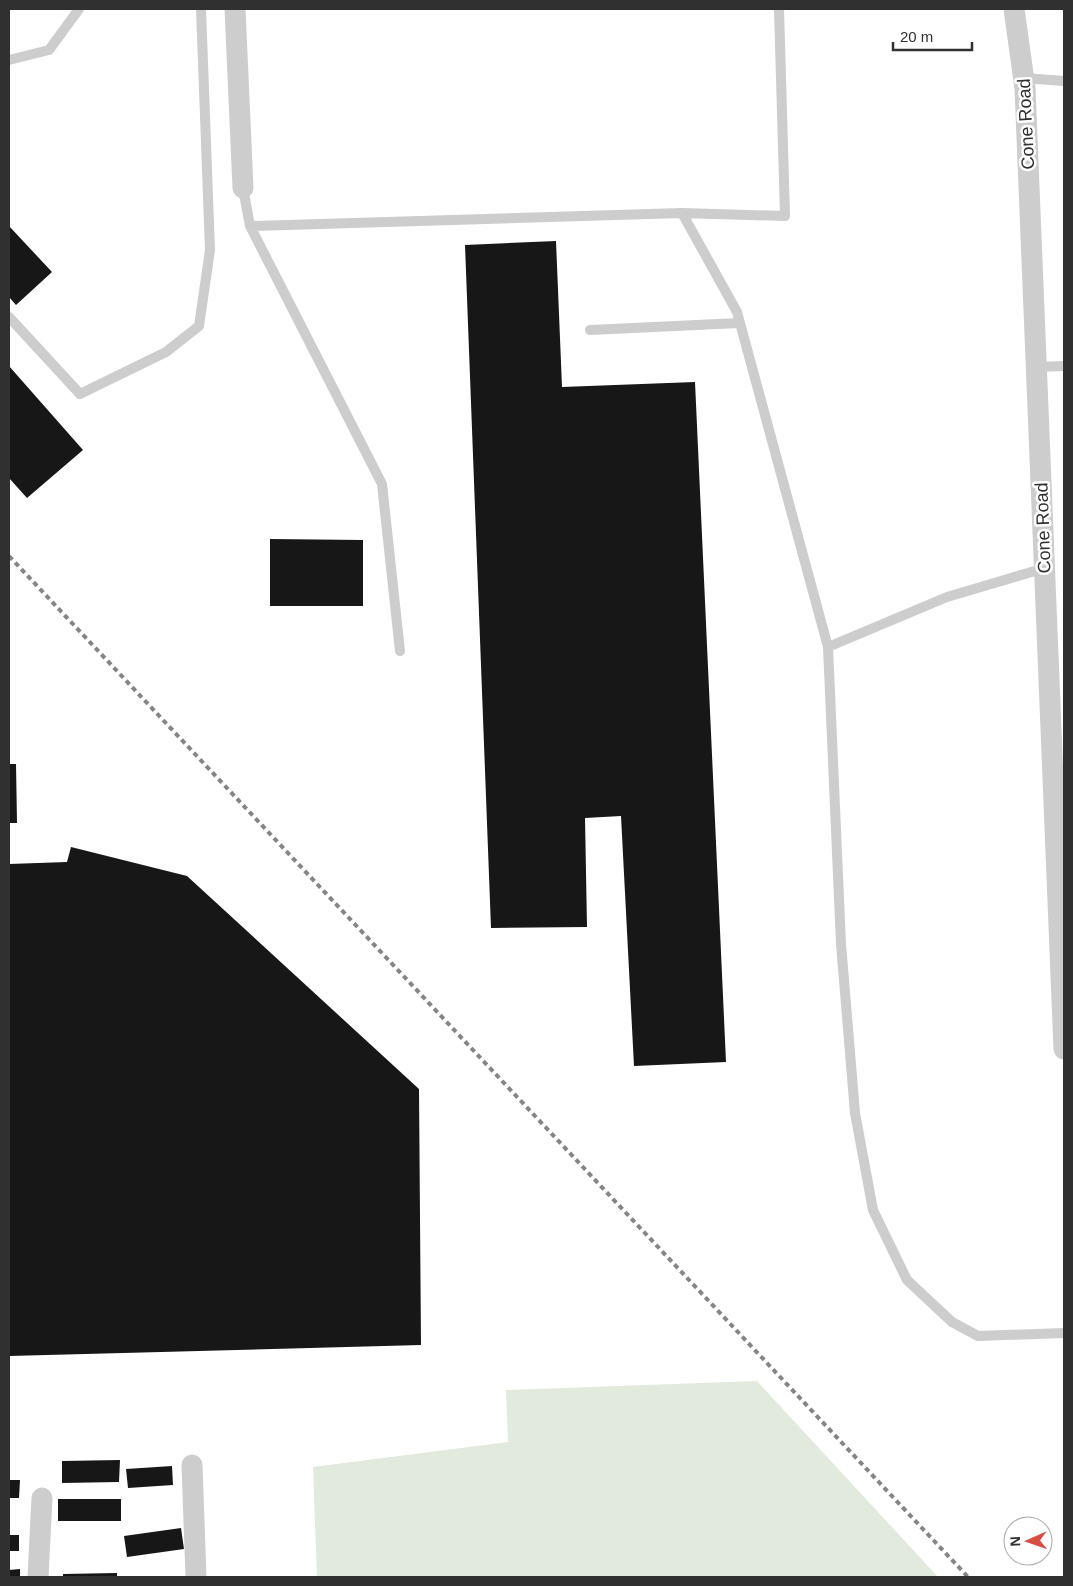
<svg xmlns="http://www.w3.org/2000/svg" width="1073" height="1586" viewBox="0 0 1073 1586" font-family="Helvetica,sans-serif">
	<rect width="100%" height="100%" fill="#fff"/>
	<path fill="#e2e9dd" d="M757,1381L938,1577H317L313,1467L508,1442L506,1390Z"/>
	<path fill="#171717" d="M9,226L52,272L16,305L9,297Z
		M556,241L562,387L695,382L726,1062L634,1066L621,816L585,818L587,927L491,928L465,245Z
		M9,366L83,450L27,498L9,478Z
		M270,539L363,540V606H270Z
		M9,764H16L17,823H9Z
		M71,847L187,876L419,1089L421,1345L9,1356V864L67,862Z
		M120,1460L119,1482L62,1483V1461Z
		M172,1466L173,1485L128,1488L126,1469Z
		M9,1480H20L19,1498H9Z
		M58,1499H121V1521H58Z
		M181,1528L184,1549L127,1557L124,1536Z
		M9,1535H19V1551H9Z
		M20,1569V1577H9V1570Z
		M117,1573V1577H63V1574Z"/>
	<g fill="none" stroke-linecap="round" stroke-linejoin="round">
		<path stroke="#cdcdcd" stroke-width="10" d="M9,60L49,50L79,9
			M1024,78L1064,81
			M243,188L250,226L382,484L400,651
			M682,213L737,312L828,647L947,597L1045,568
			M250,226L682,213L785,216L779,9
			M9,317L80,394L166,352L199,326L210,250L201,9
			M590,330L739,323
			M1036,367L1064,366
			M828,647L841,944L855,1113L873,1210L907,1280L952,1322L978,1336L1064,1333"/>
		<path stroke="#cdcdcd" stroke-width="21" d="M235,9L243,188
			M1014,9L1025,88L1064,1049
			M192,1465L196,1577
			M38,1577L42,1498"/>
		<path stroke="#858585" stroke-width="4" stroke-dasharray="5 4" stroke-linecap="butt" d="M9,556L968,1577"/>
	</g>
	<g text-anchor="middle" stroke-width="5" stroke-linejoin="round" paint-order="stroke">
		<g font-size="18" fill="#303030" stroke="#fff">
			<text transform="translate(1026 124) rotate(-93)" y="6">Cone Road</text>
			<text transform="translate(1043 528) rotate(-92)" y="6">Cone Road</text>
		</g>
	</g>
	<rect width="1073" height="1586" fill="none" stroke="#303030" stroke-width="20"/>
	<g transform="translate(1028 1541) rotate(268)"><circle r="24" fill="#ffffff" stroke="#acacac"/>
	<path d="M0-4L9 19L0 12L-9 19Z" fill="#d74e43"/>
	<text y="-8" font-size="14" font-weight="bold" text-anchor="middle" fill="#303030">N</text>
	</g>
	<path d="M893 42v8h79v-8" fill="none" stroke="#303030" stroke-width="2.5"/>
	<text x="900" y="42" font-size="15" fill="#303030" stroke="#ffffff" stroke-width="4" paint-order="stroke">20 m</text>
</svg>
